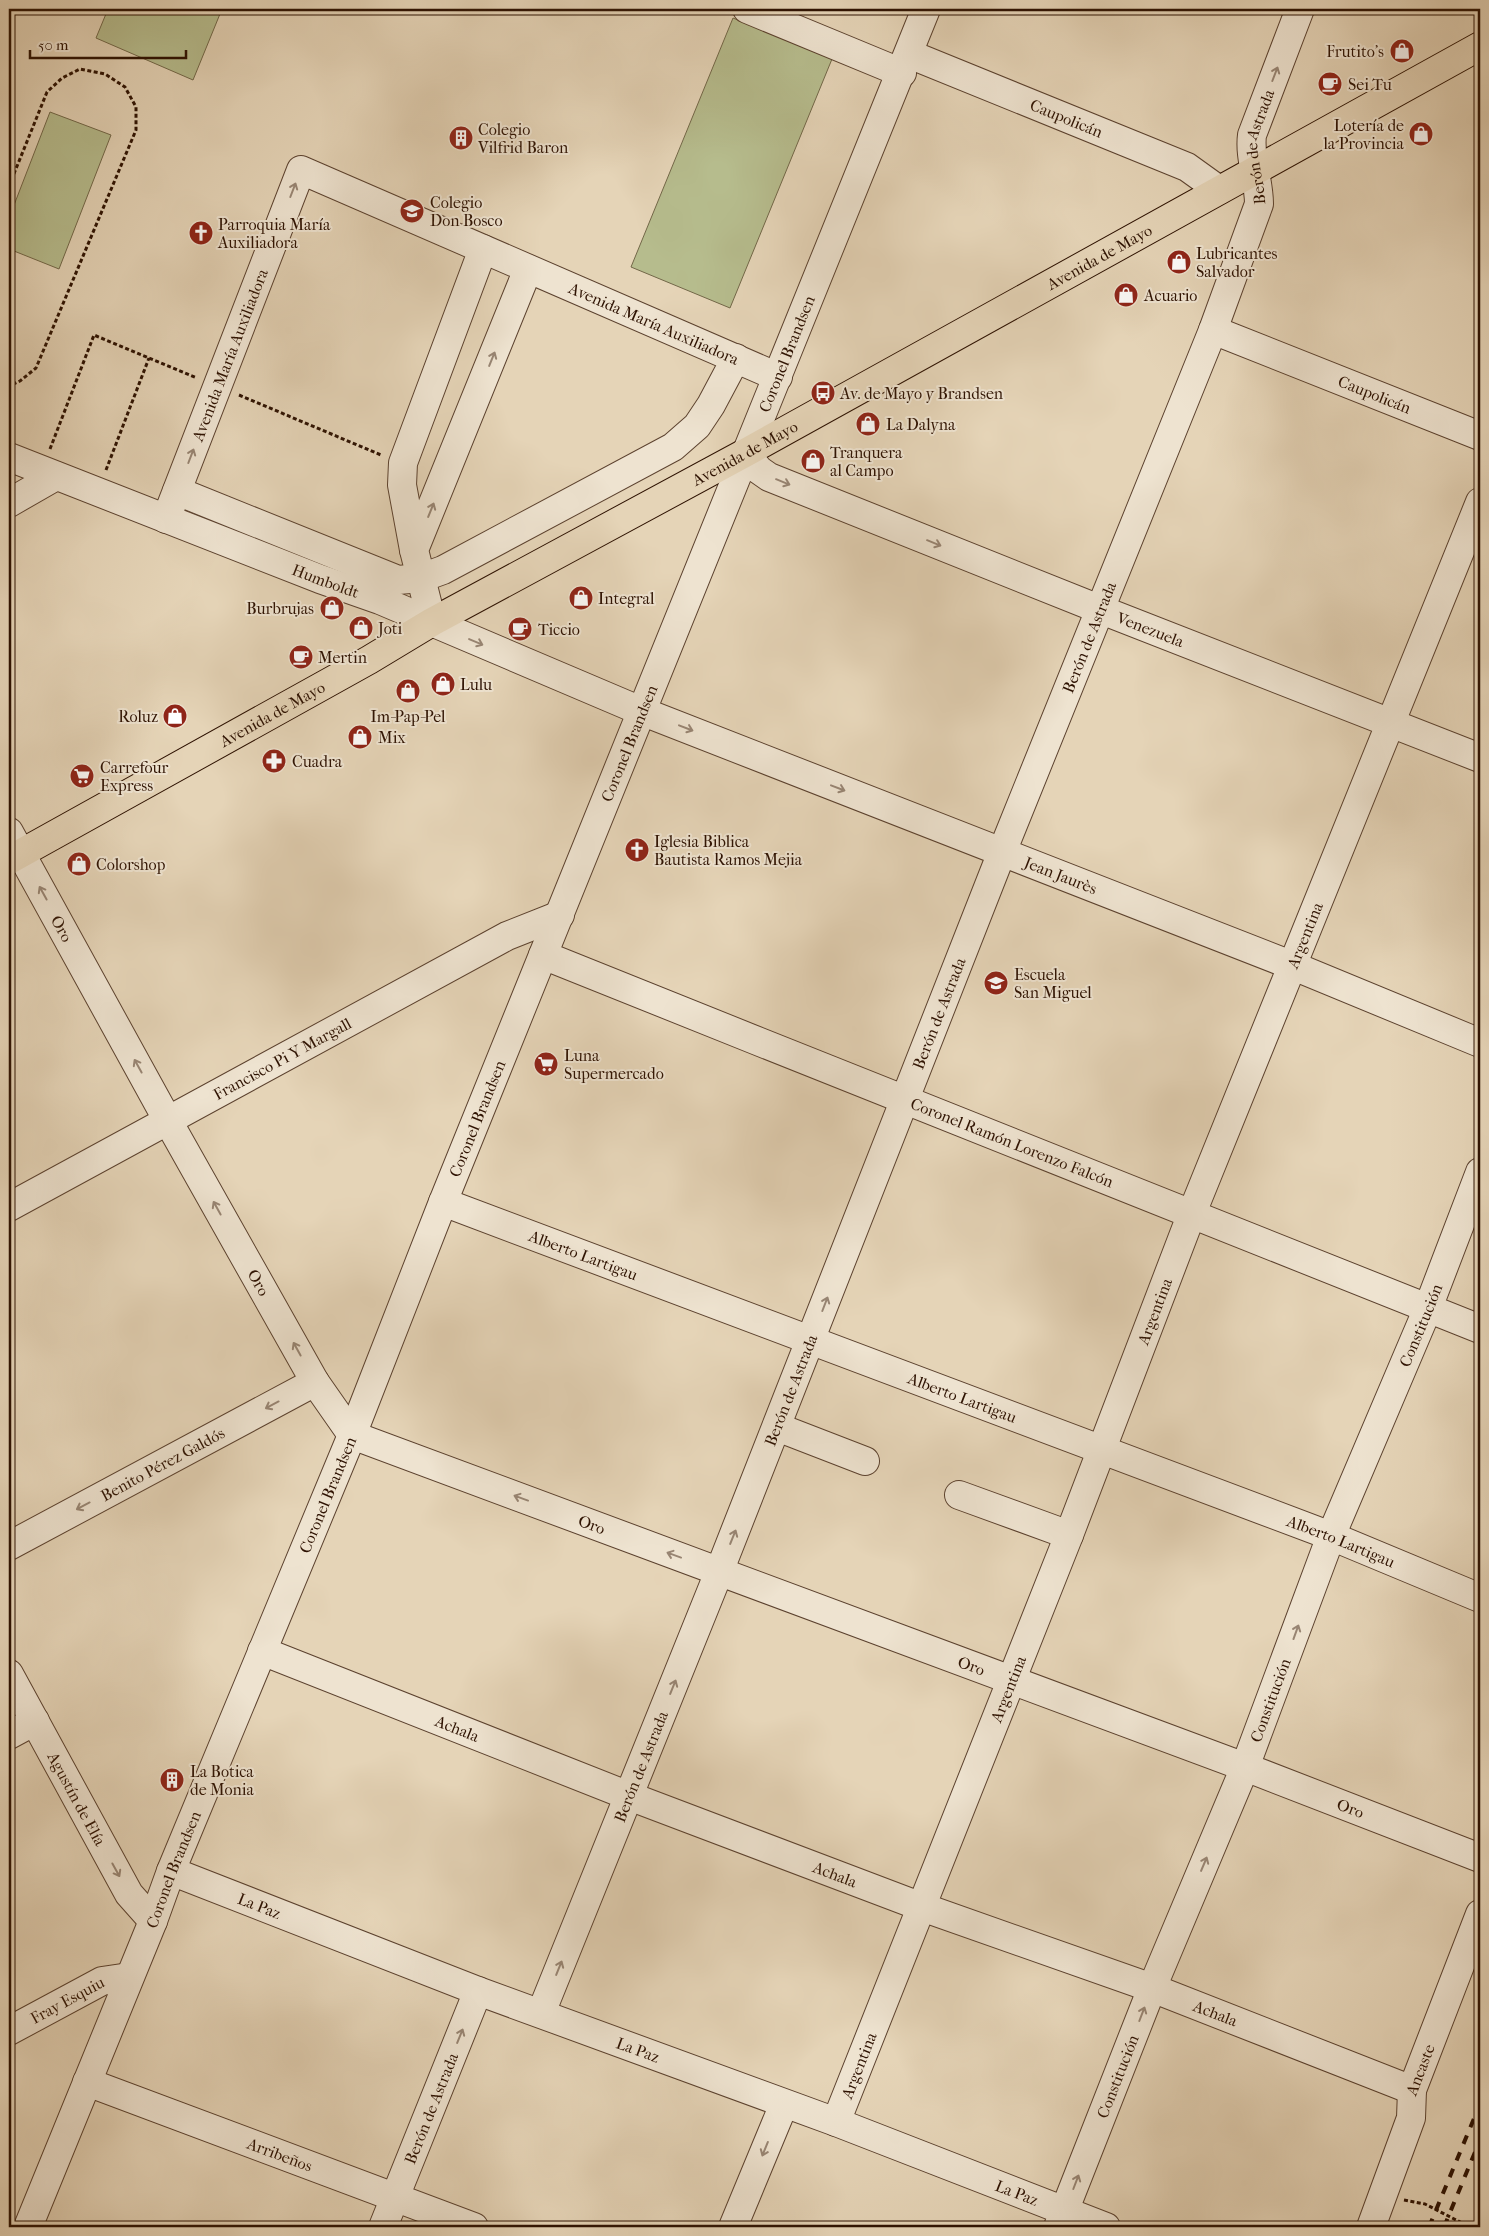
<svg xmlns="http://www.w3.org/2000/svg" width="1489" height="2236" viewBox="0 0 1489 2236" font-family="'IM FELL French Canon',serif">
	<rect width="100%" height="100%" fill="#e5d4b7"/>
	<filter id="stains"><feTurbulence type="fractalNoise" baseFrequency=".004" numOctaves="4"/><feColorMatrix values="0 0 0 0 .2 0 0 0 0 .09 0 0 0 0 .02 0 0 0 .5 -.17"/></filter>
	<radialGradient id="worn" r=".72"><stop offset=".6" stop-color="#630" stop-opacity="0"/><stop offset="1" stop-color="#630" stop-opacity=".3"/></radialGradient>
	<path fill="#b6bc8d" stroke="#726748" d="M108,9H222L193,80L96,38Z
		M733,18L832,59L730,308L631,267Z
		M50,112L111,135L59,269L9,249V218Z"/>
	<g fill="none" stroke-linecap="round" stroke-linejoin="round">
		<defs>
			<g id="minor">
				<path d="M747,9L902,73"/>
				<path id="s1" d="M909,54L1187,167L1219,190"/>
				<path id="s2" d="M1213,330L1480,436"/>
				<path id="s3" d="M745,453L759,470L769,477L1099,609L1480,758"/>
				<path id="s4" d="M9,457L320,579L380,600L641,711L1291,965L1480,1043"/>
				<path d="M177,491L398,580L421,578L443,570L673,447L697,426L711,405L736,358"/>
				<path d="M9,503L56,476"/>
				<path id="s5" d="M166,519L301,170L778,377"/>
				<path d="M414,550L402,485L403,463L483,249"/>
				<path d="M432,622L414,550L528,269"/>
				<path id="s6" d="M9,832L168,1121L315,1382L352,1435L1245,1767L1480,1858"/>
				<path id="s7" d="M543,955C855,1081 1169,1203 1480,1329"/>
				<path id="s8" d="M443,1202L1331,1536L1480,1598"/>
				<path id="s9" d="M9,1207L507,936L560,915"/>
				<path d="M777,1427L865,1461"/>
				<path d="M959,1495L1069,1535"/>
				<path id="s10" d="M9,1546L315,1382"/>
				<path id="s11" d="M262,1651L629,1796L922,1907L1152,1988L1412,2090"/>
				<path id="s12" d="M9,1674L129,1894L153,1921"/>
				<path d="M9,1735L35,1721"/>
				<path id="s13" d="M171,1871L478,1991L836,2122L1106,2227"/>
				<path id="s14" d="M541,2013L719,1572L1002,852L1213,330L1259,204C1259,180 1249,158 1252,135L1300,9"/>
				<path id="s15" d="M9,2031L102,1981L129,1977"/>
				<path id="s16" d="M87,2082L474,2227"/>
				<path id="s17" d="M836,2122L1069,1535L1192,1213L1480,502"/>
				<path id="s18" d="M28,2227L153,1921L171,1871L352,1435L443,1202L926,9"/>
				<path id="s19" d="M383,2227L478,1991"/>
				<path d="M733,2227L784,2104"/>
				<path id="s20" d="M1058,2227L1152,1988L1245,1767L1331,1536L1428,1308L1480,1172"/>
				<path id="s21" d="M1371,2227L1411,2118L1412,2090L1480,1914"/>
			</g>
			<g id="major">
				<path id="s22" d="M9,860L369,660L432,622L745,453L1480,46"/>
			</g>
		</defs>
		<use href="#minor" stroke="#5c422f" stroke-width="30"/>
		<use href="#major" stroke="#2e1202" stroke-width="30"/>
		<path stroke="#2e1202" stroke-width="3" stroke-dasharray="4 2.5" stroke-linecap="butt" d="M9,186L47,92L62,78L80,69L105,74L125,87L136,107V130L36,368L20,381L9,386
			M239,395L381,455
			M50,449L94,335L197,378
			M106,470L149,358
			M1404,2200L1425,2204L1464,2224L1467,2227"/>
		<use href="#minor" stroke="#eee3d0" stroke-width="28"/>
		<use href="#major" stroke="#e5d4b7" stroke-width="28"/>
		<path stroke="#2e1202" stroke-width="4" stroke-dasharray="9 9" stroke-linecap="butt" d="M1429,2227L1480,2104
			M1444,2227L1480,2140"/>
	</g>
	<defs><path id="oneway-shaft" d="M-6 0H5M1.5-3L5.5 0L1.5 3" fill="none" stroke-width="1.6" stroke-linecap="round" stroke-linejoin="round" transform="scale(1.25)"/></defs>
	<g stroke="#988573">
		<use href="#oneway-shaft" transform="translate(1275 74) rotate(-69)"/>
		<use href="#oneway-shaft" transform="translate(293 190) rotate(-69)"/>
		<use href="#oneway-shaft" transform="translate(492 359) rotate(-68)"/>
		<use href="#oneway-shaft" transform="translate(191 456) rotate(-69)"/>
		<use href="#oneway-shaft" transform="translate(783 482) rotate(22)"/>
		<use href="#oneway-shaft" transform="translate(431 510) rotate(-68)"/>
		<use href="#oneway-shaft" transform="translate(934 543) rotate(22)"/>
		<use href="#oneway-shaft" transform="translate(476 642) rotate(23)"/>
		<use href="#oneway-shaft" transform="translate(686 728) rotate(21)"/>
		<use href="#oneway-shaft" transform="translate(838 788) rotate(21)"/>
		<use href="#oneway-shaft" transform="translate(43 893) rotate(-119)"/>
		<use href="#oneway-shaft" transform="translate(138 1066) rotate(-119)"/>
		<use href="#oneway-shaft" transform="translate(217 1208) rotate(-119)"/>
		<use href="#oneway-shaft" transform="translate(825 1304) rotate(-69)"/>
		<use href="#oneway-shaft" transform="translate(297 1349) rotate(-119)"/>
		<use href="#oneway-shaft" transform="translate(272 1405) rotate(152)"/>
		<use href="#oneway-shaft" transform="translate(521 1498) rotate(-160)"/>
		<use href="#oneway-shaft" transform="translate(83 1506) rotate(152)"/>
		<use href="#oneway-shaft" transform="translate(733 1537) rotate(-68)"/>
		<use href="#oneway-shaft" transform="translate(674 1555) rotate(-160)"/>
		<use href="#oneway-shaft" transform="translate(1296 1632) rotate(-70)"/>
		<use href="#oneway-shaft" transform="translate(673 1687) rotate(-68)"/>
		<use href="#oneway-shaft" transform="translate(1204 1864) rotate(-67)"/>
		<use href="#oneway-shaft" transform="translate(116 1870) rotate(61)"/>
		<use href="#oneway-shaft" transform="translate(559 1968) rotate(-68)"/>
		<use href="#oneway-shaft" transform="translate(1142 2014) rotate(-69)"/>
		<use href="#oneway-shaft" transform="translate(460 2036) rotate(-68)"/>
		<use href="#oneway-shaft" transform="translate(765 2149) rotate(112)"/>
		<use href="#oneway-shaft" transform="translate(1076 2182) rotate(-69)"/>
	</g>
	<defs>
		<symbol id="shop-disc" viewBox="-11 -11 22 22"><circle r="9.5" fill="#8f2418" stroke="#eee3d0"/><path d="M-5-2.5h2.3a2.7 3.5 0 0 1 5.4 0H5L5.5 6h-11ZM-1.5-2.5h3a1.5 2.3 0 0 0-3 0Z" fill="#fff"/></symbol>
		<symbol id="cafe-disc" viewBox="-11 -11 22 22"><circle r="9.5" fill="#8f2418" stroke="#eee3d0"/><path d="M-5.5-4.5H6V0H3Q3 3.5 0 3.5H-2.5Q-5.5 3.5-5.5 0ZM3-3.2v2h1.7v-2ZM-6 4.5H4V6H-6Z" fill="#fff"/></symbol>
		<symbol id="building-disc" viewBox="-11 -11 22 22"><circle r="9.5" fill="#8f2418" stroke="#eee3d0"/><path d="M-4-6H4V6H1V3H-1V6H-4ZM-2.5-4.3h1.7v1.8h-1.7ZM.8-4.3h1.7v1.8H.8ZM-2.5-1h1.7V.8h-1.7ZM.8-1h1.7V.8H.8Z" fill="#fff"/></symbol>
		<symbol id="school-disc" viewBox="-11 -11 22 22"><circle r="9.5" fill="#8f2418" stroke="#eee3d0"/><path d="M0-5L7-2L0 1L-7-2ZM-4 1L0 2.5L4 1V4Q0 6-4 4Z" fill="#fff"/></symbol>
		<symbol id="church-disc" viewBox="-11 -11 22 22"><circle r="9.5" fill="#8f2418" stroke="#eee3d0"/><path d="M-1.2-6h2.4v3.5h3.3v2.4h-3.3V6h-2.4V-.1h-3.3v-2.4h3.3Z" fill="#fff"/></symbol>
		<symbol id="bus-disc" viewBox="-11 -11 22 22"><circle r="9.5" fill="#8f2418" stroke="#eee3d0"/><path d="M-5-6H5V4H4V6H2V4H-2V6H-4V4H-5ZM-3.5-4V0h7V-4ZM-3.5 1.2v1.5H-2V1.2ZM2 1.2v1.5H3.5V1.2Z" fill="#fff"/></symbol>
		<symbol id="pharmacy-disc" viewBox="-11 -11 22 22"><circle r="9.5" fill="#8f2418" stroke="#eee3d0"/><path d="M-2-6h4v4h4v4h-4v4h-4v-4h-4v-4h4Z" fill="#fff"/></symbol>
		<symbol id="supermarket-disc" viewBox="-11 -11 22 22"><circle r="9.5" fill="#8f2418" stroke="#eee3d0"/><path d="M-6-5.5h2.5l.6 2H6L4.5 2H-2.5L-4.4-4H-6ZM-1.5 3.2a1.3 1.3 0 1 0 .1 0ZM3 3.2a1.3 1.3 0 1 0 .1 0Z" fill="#fff"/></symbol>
	</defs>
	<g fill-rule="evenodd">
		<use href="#shop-disc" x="1388" y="37" width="28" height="28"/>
		<use href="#cafe-disc" x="1316" y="70" width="28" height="28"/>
		<use href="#shop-disc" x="1407" y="120" width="28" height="28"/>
		<use href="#building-disc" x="447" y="124" width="28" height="28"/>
		<use href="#school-disc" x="398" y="197" width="28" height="28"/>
		<use href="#church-disc" x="187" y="219" width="28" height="28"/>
		<use href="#shop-disc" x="1165" y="248" width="28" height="28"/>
		<use href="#shop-disc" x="1112" y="281" width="28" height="28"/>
		<use href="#bus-disc" x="809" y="379" width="28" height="28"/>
		<use href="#shop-disc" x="854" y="410" width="28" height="28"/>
		<use href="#shop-disc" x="799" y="447" width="28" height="28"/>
		<use href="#shop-disc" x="567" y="584" width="28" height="28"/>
		<use href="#shop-disc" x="318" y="594" width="28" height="28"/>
		<use href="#shop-disc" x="347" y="614" width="28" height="28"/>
		<use href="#cafe-disc" x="506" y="615" width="28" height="28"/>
		<use href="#cafe-disc" x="287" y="643" width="28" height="28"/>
		<use href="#shop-disc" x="429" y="670" width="28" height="28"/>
		<use href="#shop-disc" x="394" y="677" width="28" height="28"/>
		<use href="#shop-disc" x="161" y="702" width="28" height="28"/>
		<use href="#shop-disc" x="346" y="723" width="28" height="28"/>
		<use href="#pharmacy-disc" x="260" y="747" width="28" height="28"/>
		<use href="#supermarket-disc" x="68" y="762" width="28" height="28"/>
		<use href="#church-disc" x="623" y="836" width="28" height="28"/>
		<use href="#shop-disc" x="65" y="850" width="28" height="28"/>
		<use href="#school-disc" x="982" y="969" width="28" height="28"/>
		<use href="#supermarket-disc" x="532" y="1050" width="28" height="28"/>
		<use href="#building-disc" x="158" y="1766" width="28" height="28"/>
	</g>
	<g text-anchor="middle" stroke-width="4" stroke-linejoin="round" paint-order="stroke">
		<g font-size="16" fill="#2e1202" stroke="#eee3d0" text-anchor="start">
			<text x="1384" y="57" text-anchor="end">Frutito's</text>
			<text x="1348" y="90">Sei Tu</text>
			<text x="1404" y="131" text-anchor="end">Lotería de<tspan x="1404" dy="18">la Provincia</tspan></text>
			<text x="478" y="135">Colegio<tspan x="478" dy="18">Vilfrid Baron</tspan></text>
			<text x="430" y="208">Colegio<tspan x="430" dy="18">Don Bosco</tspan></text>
			<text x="218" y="230">Parroquia María<tspan x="218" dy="18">Auxiliadora</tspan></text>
			<text x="1196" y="259">Lubricantes<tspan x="1196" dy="18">Salvador</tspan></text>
			<text x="1144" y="301">Acuario</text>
			<text x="840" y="399">Av. de Mayo y Brandsen</text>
			<text x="886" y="430">La Dalyna</text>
			<text x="830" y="458">Tranquera<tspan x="830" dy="18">al Campo</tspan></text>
			<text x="598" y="604">Integral</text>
			<text x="314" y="614" text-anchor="end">Burbrujas</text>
			<text x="378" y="634">Joti</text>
			<text x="538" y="635">Ticcio</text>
			<text x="318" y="663">Mertin</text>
			<text x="460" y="690">Lulu</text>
			<text x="158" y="722" text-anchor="end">Roluz</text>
			<text x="408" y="722" text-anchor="middle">Im-Pap-Pel</text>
			<text x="378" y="743">Mix</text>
			<text x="292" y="767">Cuadra</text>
			<text x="100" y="773">Carrefour<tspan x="100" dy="18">Express</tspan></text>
			<text x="654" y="847">Iglesia Biblica<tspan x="654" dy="18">Bautista Ramos Mejia</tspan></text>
			<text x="96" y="870">Colorshop</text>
			<text x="1014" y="980">Escuela<tspan x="1014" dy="18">San Miguel</tspan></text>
			<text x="564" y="1061">Luna<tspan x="564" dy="18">Supermercado</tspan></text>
			<text x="190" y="1777">La Botica<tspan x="190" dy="18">de Monia</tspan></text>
		</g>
		<g font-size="16" fill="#2e1202" stroke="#eee3d0">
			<text dy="6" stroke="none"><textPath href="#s1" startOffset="170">Caupolicán</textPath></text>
			<text dy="6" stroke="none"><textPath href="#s14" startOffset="2005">Berón de Astrada</textPath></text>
			<text dy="6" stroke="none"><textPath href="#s22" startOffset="1246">Avenida de Mayo</textPath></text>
			<text dy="6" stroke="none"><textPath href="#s5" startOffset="759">Avenida María Auxiliadora</textPath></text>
			<text dy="6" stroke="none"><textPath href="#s18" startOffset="2021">Coronel Brandsen</textPath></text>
			<text dy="6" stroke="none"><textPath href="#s5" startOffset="176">Avenida María Auxiliadora</textPath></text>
			<text dy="6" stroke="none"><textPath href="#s2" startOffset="174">Caupolicán</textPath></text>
			<text dy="6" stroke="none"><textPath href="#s22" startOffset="841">Avenida de Mayo</textPath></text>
			<text dy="6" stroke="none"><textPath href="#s4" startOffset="340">Humboldt</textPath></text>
			<text dy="6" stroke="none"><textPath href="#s3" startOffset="445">Venezuela</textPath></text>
			<text dy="6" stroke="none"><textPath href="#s14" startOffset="1481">Berón de Astrada</textPath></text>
			<text dy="6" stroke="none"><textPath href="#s22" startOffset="301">Avenida de Mayo</textPath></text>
			<text dy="6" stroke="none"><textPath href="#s18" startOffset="1601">Coronel Brandsen</textPath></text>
			<text dy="6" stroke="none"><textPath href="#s4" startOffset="1132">Jean Jaurès</textPath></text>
			<text dy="6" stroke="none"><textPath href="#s6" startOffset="110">Oro</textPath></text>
			<text dy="6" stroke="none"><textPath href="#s17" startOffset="1276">Argentina</textPath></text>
			<text dy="6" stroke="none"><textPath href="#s14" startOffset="1076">Berón de Astrada</textPath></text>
			<text dy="6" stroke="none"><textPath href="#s9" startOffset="311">Francisco Pi Y Margall</textPath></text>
			<text dy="6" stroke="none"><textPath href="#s18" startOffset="1196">Coronel Brandsen</textPath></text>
			<text dy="6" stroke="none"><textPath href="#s7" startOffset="505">Coronel Ramón Lorenzo Falcón</textPath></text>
			<text dy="6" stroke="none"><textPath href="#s8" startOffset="150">Alberto Lartigau</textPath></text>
			<text dy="6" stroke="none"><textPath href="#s6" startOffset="515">Oro</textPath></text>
			<text dy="6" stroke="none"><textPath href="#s17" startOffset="871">Argentina</textPath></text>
			<text dy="6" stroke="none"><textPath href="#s20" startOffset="972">Constitución</textPath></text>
			<text dy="6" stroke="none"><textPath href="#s14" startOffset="671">Berón de Astrada</textPath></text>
			<text dy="6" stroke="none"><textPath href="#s8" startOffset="555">Alberto Lartigau</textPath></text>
			<text dy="6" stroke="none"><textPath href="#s10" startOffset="174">Benito Pérez Galdós</textPath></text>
			<text dy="6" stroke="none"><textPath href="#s18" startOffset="791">Coronel Brandsen</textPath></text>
			<text dy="6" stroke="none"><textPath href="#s6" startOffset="950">Oro</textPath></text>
			<text dy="6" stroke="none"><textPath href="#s8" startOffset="960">Alberto Lartigau</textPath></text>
			<text dy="6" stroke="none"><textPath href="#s6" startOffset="1355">Oro</textPath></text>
			<text dy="6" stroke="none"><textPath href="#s17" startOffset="466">Argentina</textPath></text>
			<text dy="6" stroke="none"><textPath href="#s20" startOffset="568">Constitución</textPath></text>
			<text dy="6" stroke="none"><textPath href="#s11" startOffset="210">Achala</textPath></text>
			<text dy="6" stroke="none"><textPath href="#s14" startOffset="266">Berón de Astrada</textPath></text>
			<text dy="6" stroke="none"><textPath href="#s12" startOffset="142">Agustín de Elía</textPath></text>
			<text dy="6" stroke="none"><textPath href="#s6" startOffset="1760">Oro</textPath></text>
			<text dy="6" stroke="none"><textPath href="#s18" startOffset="386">Coronel Brandsen</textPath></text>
			<text dy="6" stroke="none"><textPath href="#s11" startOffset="615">Achala</textPath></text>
			<text dy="6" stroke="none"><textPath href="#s13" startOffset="95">La Paz</textPath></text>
			<text dy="6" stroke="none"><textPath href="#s15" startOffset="66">Fray Esquiu</textPath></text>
			<text dy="6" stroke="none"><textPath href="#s11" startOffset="1020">Achala</textPath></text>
			<text dy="6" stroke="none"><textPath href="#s13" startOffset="500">La Paz</textPath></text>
			<text dy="6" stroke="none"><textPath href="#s17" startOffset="61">Argentina</textPath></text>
			<text dy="6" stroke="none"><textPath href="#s21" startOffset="166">Ancaste</textPath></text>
			<text dy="6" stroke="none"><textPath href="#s20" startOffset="162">Constitución</textPath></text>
			<text dy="6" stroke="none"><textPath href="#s19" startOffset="128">Berón de Astrada</textPath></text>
			<text dy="6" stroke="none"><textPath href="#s16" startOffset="206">Arribeños</textPath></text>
			<text dy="6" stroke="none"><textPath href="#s13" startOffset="905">La Paz</textPath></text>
		</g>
	</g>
	<rect width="1489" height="2236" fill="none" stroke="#e5d4b7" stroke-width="30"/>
	<rect x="10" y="10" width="1469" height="2216" fill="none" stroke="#2e1202" stroke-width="2.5"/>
	<rect x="15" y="15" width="1459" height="2206" fill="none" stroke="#2e1202"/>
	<path d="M30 50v8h156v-8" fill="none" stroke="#2e1202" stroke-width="2.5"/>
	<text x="38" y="50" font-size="15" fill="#2e1202" stroke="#eee3d0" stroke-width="4" paint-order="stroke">50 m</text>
	<rect width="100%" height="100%" filter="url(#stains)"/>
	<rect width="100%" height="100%" fill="url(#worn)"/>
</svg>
